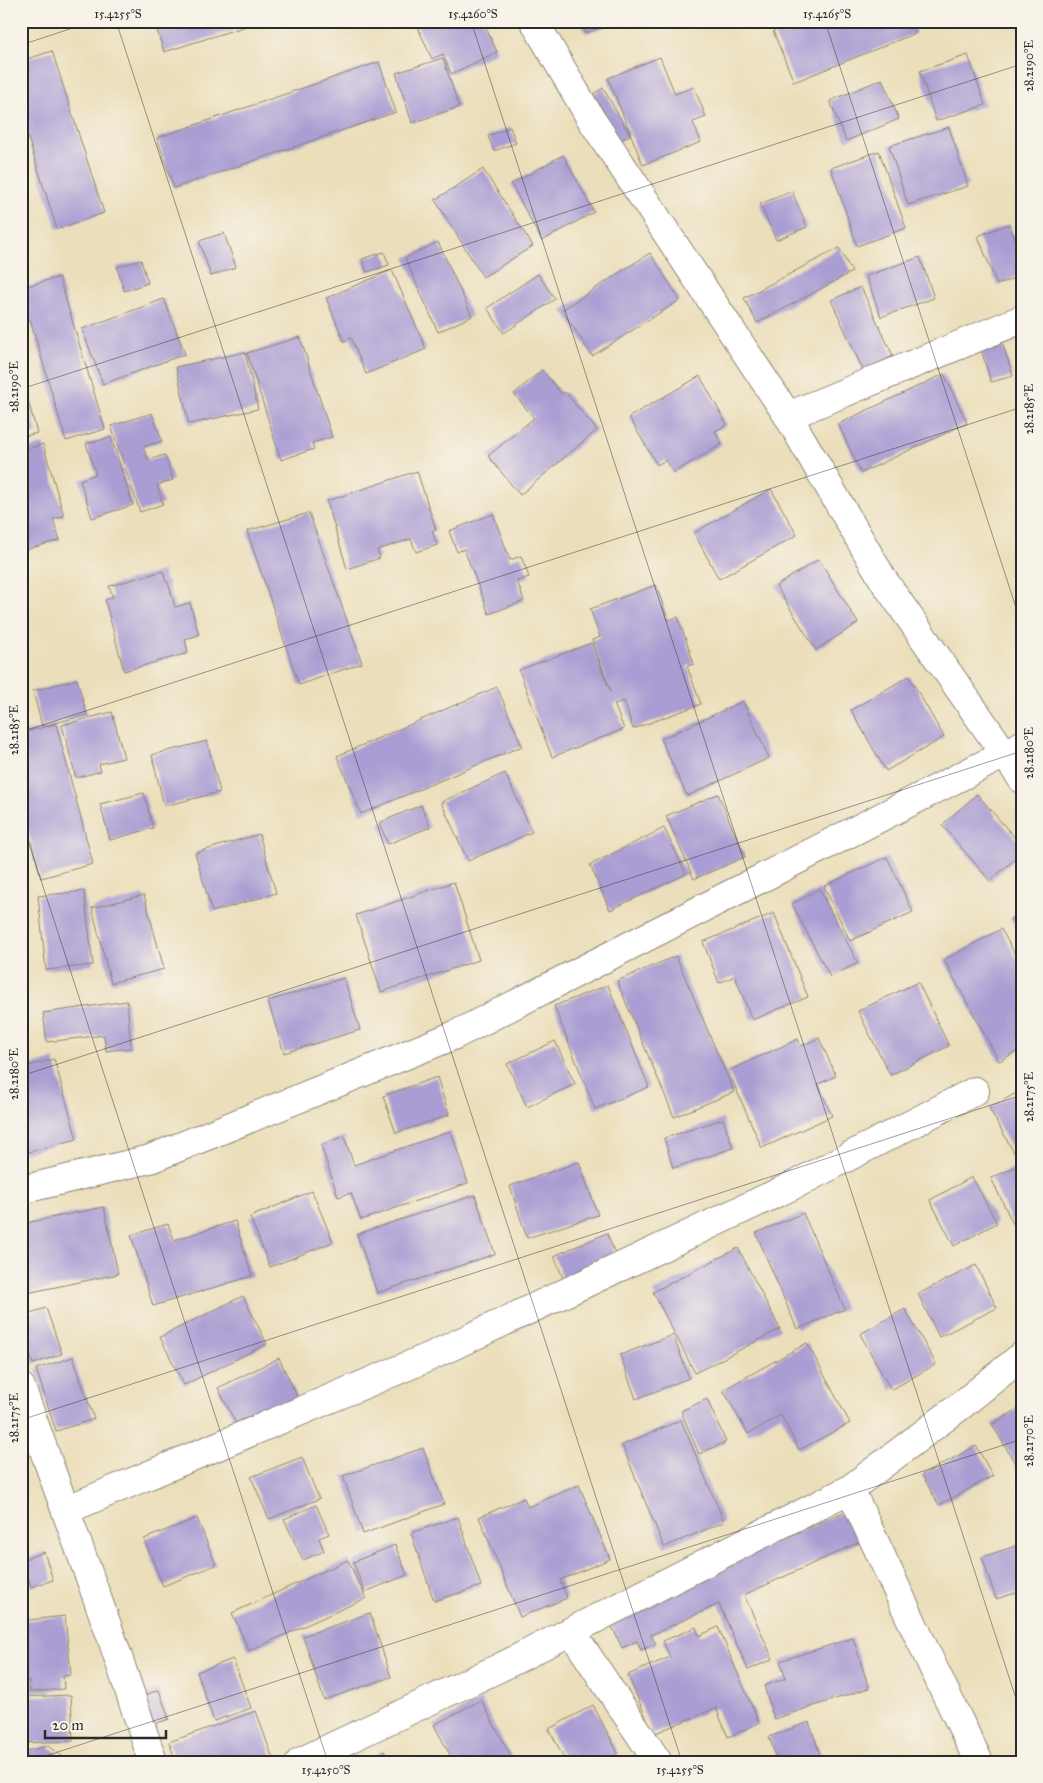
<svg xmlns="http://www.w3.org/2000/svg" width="1043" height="1783" viewBox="0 0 1043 1783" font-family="'IM FELL Great Primer',serif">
	<rect width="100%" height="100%" fill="#f7f3e8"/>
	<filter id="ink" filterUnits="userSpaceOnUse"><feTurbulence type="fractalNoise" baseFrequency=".02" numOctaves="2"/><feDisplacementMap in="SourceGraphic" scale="10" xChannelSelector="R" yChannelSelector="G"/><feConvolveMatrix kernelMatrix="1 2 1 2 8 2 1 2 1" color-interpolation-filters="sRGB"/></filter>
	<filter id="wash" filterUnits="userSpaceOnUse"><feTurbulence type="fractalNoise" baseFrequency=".0096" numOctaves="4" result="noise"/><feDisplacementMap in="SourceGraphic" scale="20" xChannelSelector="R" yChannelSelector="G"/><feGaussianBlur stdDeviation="1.12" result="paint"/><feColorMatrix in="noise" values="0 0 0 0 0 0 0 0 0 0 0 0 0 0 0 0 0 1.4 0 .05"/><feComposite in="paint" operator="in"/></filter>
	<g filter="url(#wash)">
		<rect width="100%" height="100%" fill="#ebdeba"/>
		<g id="blocks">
			<path fill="#aa9dd3" d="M154,21H259V22L164,52Z
				M415,21H483L497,52L451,74L443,54L432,59Z
				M581,21H621V22L585,33Z
				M797,21H911L916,33L794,82L773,31Z
				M52,51L104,213L57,229L21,116V61Z
				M968,55L985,105L936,121L920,71Z
				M660,57L675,94L694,87L706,117L693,122L701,142L643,165L608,78Z
				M443,58L459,107L412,123L396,73Z
				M379,62L396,112L174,188L157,138Z
				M882,79L899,119L846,141L830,101Z
				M603,88L630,135L613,145L585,99Z
				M510,127L516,143L494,151L488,136Z
				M949,127L968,186L908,205L889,146Z
				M879,151L906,228L857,246L831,168Z
				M563,155L594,212L542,241L511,184Z
				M483,169L533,246L483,277L435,200Z
				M792,191L807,227L776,240L760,204Z
				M1009,224L1022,256V275L997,285L978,236Z
				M224,233L236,267L211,276L199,241Z
				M438,242L472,316L438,332L405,258Z
				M839,248L852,272L757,323L744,298Z
				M384,252L389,265L367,272L362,259Z
				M650,253L680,300L592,356L562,310Z
				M920,257L934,298L881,317L866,276Z
				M141,260L148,283L124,291L117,267Z
				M392,270L426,349L366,374L351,338L344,341L326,298Z
				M538,274L555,299L504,333L487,308Z
				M59,277L105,429L66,441L30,319L21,321V288Z
				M861,287L893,356L863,370L831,300Z
				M164,299L185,354L103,384L82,329Z
				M300,337L332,437L312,443L314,449L281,460L247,353Z
				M1002,342L1013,376L991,382L981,349Z
				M245,352L258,409L189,424L176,367Z
				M542,370L562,394L565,392L597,430L520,495L488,456L534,418L514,394Z
				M944,374L967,423L861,473L838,424Z
				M21,375L37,433L21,437Z
				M700,376L727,425L715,431L722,444L673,473L666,460L657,465L629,417Z
				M152,413L162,441L143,447L148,460L165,455L173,480L157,485L163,504L140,512L111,426Z
				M111,437L133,505L92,518L80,480L96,474L86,444Z
				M43,444L64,516L53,519L60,540L21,551V451Z
				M417,471L436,530L432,531L437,545L416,552L411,539L377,550L380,558L347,569L327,501Z
				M771,489L797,535L719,579L694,533Z
				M309,513L362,663L299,685L247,531Z
				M493,514L510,560L521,556L529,577L517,581L524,601L489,614L464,549L457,552L449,531Z
				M819,559L858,623L816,650L776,586Z
				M163,571L166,582H168L175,607L190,603L199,635L185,639L188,653L124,671L105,600L113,597L109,586Z
				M656,585L668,620L678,617L694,664L687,666L701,704L633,729L624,701L614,704L624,729L552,757L519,670L591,643L611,692L592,640L600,637L590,609Z
				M909,676L944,737L886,771L851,710Z
				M77,679L87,715L42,726L33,691Z
				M497,687L522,746L361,814L337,756Z
				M743,701L769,758L687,796L661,739Z
				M112,712L124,758L99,764L101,771L76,778L62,725Z
				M56,724L93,864L41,878L21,804V733Z
				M207,741L220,792L164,806L152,755Z
				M505,773L532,832L468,861L441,802Z
				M144,793L153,828L110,840L100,804Z
				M718,794L745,857L694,879L666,816Z
				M977,794L1022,846V853L990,881L942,825Z
				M421,805L430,827L388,844L379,823Z
				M664,828L686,874L610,910L590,865Z
				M259,834L276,893L212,912L195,853Z
				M887,857L913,912L850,941L824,886Z
				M454,882L479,960L381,992L356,915Z
				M819,889L858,963L830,977L792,904Z
				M84,891L93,965L46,970L38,896Z
				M144,895L164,969L111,983L92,908Z
				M1022,910V936L1010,919Z
				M774,913L808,997L752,1020L735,976L719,983L703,942Z
				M1001,929L1022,967V1049L999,1061L944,960Z
				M676,956L734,1092L674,1117L617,981Z
				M344,978L360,1030L284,1053L268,1001Z
				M918,982L949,1046L890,1075L858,1011Z
				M608,985L649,1087L595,1109L554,1006Z
				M127,1001L131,1048L106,1051L104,1035L47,1042L43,1013Z
				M819,1038L836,1076L818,1084L832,1116L762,1148L728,1071L798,1039L801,1046Z
				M555,1041L575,1084L527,1107L507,1064Z
				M54,1059L77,1139L21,1154V1068Z
				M437,1077L449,1115L396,1133L383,1096Z
				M1022,1090V1153L1016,1156L989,1108Z
				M723,1119L733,1148L673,1168L664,1138Z
				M451,1131L468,1183L361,1220L351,1193L338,1197L321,1145L344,1136L354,1165Z
				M579,1162L598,1215L527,1238L510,1186Z
				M1022,1164V1227L1016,1230L991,1178Z
				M972,1177L997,1223L954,1246L930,1200Z
				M312,1191L333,1242L270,1267L250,1217Z
				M475,1195L495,1254L377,1293L357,1234Z
				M104,1207L118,1274L22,1294L21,1224Z
				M803,1213L845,1309L797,1329L756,1233Z
				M235,1221L252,1276L153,1306L131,1235L168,1224L174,1240Z
				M607,1233L618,1261L565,1283L554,1256Z
				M738,1248L780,1329L695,1373L653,1292Z
				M976,1265L997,1308L939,1337L918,1294Z
				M243,1296L267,1344L184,1385L160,1337Z
				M46,1308L62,1354L33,1364L21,1329V1316Z
				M905,1309L936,1364L891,1390L860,1334Z
				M673,1335L689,1378L636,1399L620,1355Z
				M807,1343L850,1423L799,1450L781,1415L748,1434L723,1390Z
				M73,1357L94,1419L56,1431L36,1369Z
				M279,1358L298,1398L238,1428L218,1388Z
				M707,1399L726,1442L699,1454L681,1411Z
				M1022,1407V1469L1019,1470L992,1424Z
				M681,1420L724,1522L664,1547L622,1445Z
				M976,1446L993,1476L939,1505L922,1475Z
				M423,1448L444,1504L363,1534L343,1476Z
				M302,1457L319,1499L269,1519L251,1477Z
				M579,1485L610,1559L560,1580L567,1598L520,1617L479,1517L524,1498L528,1507Z
				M316,1505L329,1534L319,1538L324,1551L303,1560L284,1519Z
				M848,1510L862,1541L744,1595L773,1659L748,1670L719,1604L651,1635L656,1644L641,1650L637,1641L622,1648L608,1618Z
				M458,1517L481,1586L434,1601L411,1533Z
				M197,1518L216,1565L163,1586L144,1539Z
				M1022,1544V1591L996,1599L982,1557Z
				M395,1545L407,1575L365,1592L353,1562Z
				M44,1552L53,1580L31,1587L22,1560Z
				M348,1560L366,1598L249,1651L232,1613Z
				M370,1613L391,1677L324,1700L303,1636Z
				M65,1616L71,1675L63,1676L64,1689L30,1692L29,1680H21V1621Z
				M696,1627L699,1636L718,1627L759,1723L728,1737L716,1708L653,1734L628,1675L670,1657L663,1641Z
				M853,1638L869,1688L774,1719L764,1686L786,1678L780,1661Z
				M233,1659L251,1708L214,1721L197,1672Z
				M159,1690L169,1719L149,1726L139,1697Z
				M71,1695L73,1741L21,1743V1697Z
				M481,1700L514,1762H454L434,1725Z
				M593,1705L618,1753L603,1762H566L549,1729Z
				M256,1711L274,1762H176L169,1742Z
				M809,1722L823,1762H778L769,1737Z
				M48,1746L70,1762H21V1752Z
				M384,1751L389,1762H363Z"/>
		</g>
	</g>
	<g filter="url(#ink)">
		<use href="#blocks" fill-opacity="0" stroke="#8b8472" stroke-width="1"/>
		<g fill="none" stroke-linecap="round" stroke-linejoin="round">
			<defs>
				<path id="street" d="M534,21L591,119L788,416L884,581L1022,779
					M788,416L1022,319
					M21,1190L150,1159L455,1035L1022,745
					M21,1387L112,1639L153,1762
					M850,1489L933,1667L979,1762
					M66,1510L429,1357L796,1184L975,1091
					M571,1631L658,1762
					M300,1762L501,1667L850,1489L959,1407L1022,1356"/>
			</defs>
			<use href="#street" stroke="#8b8472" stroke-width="30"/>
			<use href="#street" stroke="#fff" stroke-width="28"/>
		</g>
	</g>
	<path fill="none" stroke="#2b2b2b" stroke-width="1" stroke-opacity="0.45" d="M116,21L682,1762M471,21L1022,1717M825,21L1022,626M21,45L94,21M21,389L1022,64M21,732L1022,407M21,819L328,1762M21,1076L1022,751M21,1420L1022,1095M27,1762L1022,1439"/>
	<rect width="1043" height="1783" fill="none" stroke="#f7f3e8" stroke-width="55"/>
	<path d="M45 1730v8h121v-8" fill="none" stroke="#2b2b2b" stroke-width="2.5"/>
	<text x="52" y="1730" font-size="15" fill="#2b2b2b" stroke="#f7f3e8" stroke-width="4" paint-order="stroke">20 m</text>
	<rect x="28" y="28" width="988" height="1728" fill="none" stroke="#2b2b2b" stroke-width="2"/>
	<g font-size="12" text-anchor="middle" fill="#2b2b2b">
		<text x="118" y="18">15.4255°S</text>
		<text x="473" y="18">15.4260°S</text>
		<text x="827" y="18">15.4265°S</text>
		<text transform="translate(1029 66) rotate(-90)" y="4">28.2190°E</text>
		<text transform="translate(14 387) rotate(-90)" y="4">28.2190°E</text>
		<text transform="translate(1029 409) rotate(-90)" y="4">28.2185°E</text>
		<text transform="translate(14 730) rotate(-90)" y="4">28.2185°E</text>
		<text transform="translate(1029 753) rotate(-90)" y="4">28.2180°E</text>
		<text transform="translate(14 1074) rotate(-90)" y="4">28.2180°E</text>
		<text transform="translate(1029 1097) rotate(-90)" y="4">28.2175°E</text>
		<text transform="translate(14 1418) rotate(-90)" y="4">28.2175°E</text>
		<text transform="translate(1029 1441) rotate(-90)" y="4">28.2170°E</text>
		<text x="326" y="1774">15.4250°S</text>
		<text x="680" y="1774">15.4255°S</text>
	</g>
</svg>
